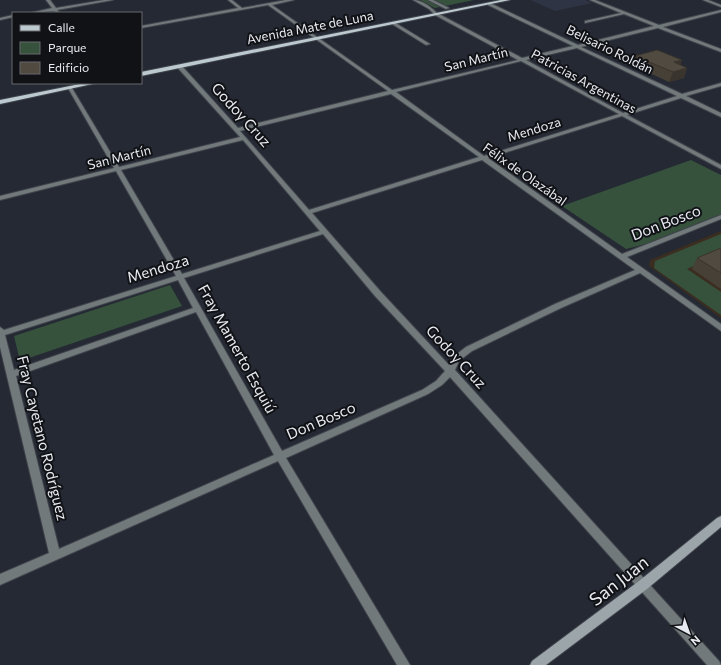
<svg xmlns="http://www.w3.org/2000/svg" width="721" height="665" viewBox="0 0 721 665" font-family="Commissioner,sans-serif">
	<rect width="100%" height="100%" fill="#252933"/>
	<path fill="#2e3443" d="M530,0H585L592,3L555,11Z"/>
	<path fill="#3b2e20" d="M721,231V318L649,266L650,260Z"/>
	<path fill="#36523d" d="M420,0H474L435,8Z
		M691,160L721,175V215L650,243L626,249L562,206Z
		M721,234V253L687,269L721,292V315L654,268L655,261Z
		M170,285L182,306L20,361L14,336Z"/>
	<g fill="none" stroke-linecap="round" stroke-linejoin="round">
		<defs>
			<path id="street" d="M46,0H50L56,8L104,0H113L57,10L59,12L58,13L54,11L30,13L52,8Z
				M228,0H232L242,8L286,0H294L272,5L392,90L518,60L435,15L429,9L413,0C422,0 431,7 437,13L522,58L573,46L488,5V3H490L578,45L654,26L624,14L585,23V21L621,13L590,0H595L659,25L721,10V12L663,27L721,49V52L658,28L581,47L682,94L721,83V86L686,96L721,113V117L681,98L627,115L721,165V169L622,116L488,158L622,254L721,215V219L627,257L721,324V331L640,273L561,308L472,351L459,361L455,370L719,661L721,665H707L450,377L442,385L428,394L286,458L410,665H397L278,461L0,585V574L49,553L0,347V327L4,330L176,276L116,171L0,200V196L114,168L68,88V87L72,88L119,167L240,137L177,67V65H181L238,128L388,91L268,5L141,28V26L238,8ZM577,48L677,96L623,113L526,60ZM521,61L619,114L484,156L396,92ZM391,94L479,157L309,210L240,131ZM243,140L320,231L182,274L121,170ZM482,160L635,270L555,304L466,347L453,357L449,365L381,292L312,213ZM323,234L375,296L445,371L436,381L422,390L282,451L184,278ZM178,280L193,308L14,370L5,335ZM196,312L274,455L59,549L16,376Z
				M428,0H433L449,8L446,9Z
				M703,0H708L721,5V7Z
				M13,15V17L0,20V18Z
				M392,22H394L430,44L426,45L392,24Z"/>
			<path id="secondary" d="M721,516V527L647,589L546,665H530L532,661L639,581L717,518Z"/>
			<path id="primary" d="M501,0H510L141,76V72Z
				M85,83H97L0,104V100Z"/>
		</defs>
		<use href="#street" stroke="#40444d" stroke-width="2"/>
		<use href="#secondary" stroke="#40444d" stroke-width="2"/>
		<use href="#primary" stroke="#40444d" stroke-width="2"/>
		<use href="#street" fill="#72797b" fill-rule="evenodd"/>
		<use href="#secondary" fill="#9ca6aa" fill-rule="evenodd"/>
		<use href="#primary" fill="#bcc9ce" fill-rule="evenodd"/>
	</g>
	<path fill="#464037" d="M635,56L682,60L680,65L687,68L684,78L669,82L632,65Z
		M721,248V289L692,269L697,258Z"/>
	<path fill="#39342d" d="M682,60L679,69L674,62Z
		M687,68L684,78L669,82L673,72Z"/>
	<path fill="#514a40" stroke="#39342d" d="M657,50L682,60L674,62L687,68L673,72L635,56Z
		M721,248V273L697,258Z"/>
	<g text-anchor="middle" stroke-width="4" stroke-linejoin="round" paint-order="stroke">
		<g font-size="13" fill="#e7eaf0" stroke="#101216">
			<text transform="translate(310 27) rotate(-11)" y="5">Avenida Mate de Luna</text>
			<text transform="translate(610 49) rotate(26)" y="5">Belisario Roldán</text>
			<text transform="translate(476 59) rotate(-14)" y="5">San Martín</text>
			<text transform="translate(584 81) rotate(29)" y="5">Patricias Argentinas</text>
			<text transform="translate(534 129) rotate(-17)" y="5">Mendoza</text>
			<text transform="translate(119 157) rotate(-14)" y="5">San Martín</text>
			<text transform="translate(525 174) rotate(35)" y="5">Félix de Olazábal</text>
		</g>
		<g font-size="15" fill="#e7eaf0" stroke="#101216">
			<text transform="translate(241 115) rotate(48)" y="5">Godoy Cruz</text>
			<text transform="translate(666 223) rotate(-21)" y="5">Don Bosco</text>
			<text transform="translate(158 269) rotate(-17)" y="5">Mendoza</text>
			<text transform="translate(237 349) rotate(61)" y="5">Fray Mamerto Esquiú</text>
			<text transform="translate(456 357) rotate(47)" y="5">Godoy Cruz</text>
			<text transform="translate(321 421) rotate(-23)" y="5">Don Bosco</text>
			<text transform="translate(42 438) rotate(76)" y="5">Fray Cayetano Rodríguez</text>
		</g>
		<g font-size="18" fill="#e7eaf0" stroke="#101216">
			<text transform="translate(619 581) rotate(-38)" y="6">San Juan</text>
		</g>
	</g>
	<rect x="12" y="12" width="130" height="72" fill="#101216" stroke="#66686d"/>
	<rect x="20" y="25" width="20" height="6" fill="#bcc9ce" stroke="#66686d"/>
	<text x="48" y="32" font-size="12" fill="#e7eaf0">Calle</text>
	<rect x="20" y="42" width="20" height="12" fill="#36523d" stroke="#66686d"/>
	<text x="48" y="52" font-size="12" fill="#e7eaf0">Parque</text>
	<rect x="20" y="62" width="20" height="12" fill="#514a40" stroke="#66686d"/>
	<text x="48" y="72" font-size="12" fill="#e7eaf0">Edificio</text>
	<g transform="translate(689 633) rotate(139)" stroke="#101216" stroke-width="3" paint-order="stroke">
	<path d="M0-3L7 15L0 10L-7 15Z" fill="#e7eaf0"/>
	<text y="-6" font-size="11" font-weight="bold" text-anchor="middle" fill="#e7eaf0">N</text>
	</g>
</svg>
